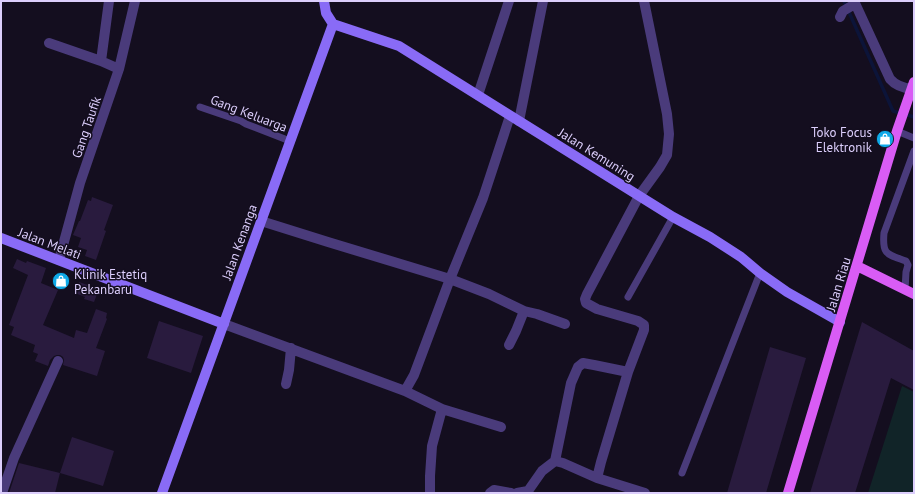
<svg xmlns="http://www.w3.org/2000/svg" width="915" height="494" viewBox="0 0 915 494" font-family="'PT Sans',sans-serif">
	<rect width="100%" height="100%" fill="#140e1f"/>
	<path fill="#112428" d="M902,386L914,392V493H868Z"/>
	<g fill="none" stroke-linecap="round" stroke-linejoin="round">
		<path stroke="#0c1439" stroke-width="3.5" d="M844,1L893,111L914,117"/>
	</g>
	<path fill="#291b3e" d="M92,197L113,205L104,230L106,231L96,260L85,256L87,250L78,247L81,238L73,235L79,221H80L88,200L91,201Z
		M17,259L26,263L27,261L46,268L41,283L58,290L43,325L74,338L76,330L87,333L96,309L107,313L106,318L107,319L96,348L105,351L97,376L63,365L64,360L63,357L60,355H57L54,356L50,360L48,366L35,361L38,354L33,352L35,345L11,335L14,327L9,325L28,275L13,268Z
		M79,282L99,289L94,302L84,299L85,297L75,293Z
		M159,321L203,336L191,373L147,358Z
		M862,322L914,351V390L891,378L855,493H810Z
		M770,347L806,358L766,493H727Z
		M72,437L114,451L103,486L60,473Z
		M19,463L60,473L55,493H9Z"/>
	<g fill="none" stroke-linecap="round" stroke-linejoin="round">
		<path stroke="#4a3b7b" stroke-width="7" d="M200,107L241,121L246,124L290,141
			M897,131L914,138
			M905,290L906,272L908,265L906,261C887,254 882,255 884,233L914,151
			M628,297L673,217
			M682,473L760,273"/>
		<path stroke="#4a3b7b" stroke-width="10" d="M854,1L890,79C896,86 903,88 912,89
			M840,17L843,11L855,4
			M49,43L101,61L119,69
			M101,61L109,1
			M478,95L509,1
			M519,121L543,1
			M261,221L328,242L450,279L489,294L524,311L516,331L509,345
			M59,260L80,183L119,69L135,1
			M524,311L537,314L565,324
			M224,324L405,391L442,409L432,446L430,476V493
			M286,384L289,370L291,348
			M405,391L414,375L450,279L483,198L510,116
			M442,409L501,427
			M555,461L563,463L597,478L645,493
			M597,478L601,462L628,372L644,330V325L638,321L597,309L586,303L585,299L587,294L639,196L660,167L667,155L669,134L667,114L644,1
			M2,493L14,458L58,361
			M490,493L494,490L511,493
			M517,493L528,491L542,471L555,461L571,383L578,367L583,363L594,365L628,372"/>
		<path stroke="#896bf6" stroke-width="10" d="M333,24L399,46L519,121L673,217L710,237L741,257L760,273L787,292L840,322
			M1,238L224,324
			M162,493L333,24L326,13L324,1"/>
		<path stroke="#d95cf5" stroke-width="10" d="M857,266L914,294
			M788,493L897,131L914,82"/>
	</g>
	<defs>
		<symbol id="shop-disc" viewBox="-11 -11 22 22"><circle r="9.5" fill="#0ea9e8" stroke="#140e1f"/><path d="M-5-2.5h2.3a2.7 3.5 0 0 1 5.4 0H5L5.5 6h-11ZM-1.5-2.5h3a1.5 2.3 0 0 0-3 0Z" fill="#fff"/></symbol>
	</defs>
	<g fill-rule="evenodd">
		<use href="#shop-disc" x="875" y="129" width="20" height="20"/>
		<use href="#shop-disc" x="51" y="271" width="20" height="20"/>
	</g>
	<g text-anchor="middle" stroke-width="3" stroke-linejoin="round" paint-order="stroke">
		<g font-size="13" fill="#dccefc" stroke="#140e1f">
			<text transform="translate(249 113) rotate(21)" y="5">Gang Keluarga</text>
			<text transform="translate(86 127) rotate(-71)" y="5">Gang Taufik</text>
			<text transform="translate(597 154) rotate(32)" y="5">Jalan Kemuning</text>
			<text transform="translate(239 242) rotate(-70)" y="5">Jalan Kenanga</text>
			<text transform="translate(50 243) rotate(21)" y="5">Jalan Melati</text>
			<text transform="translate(838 284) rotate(-73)" y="5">Jalan Riau</text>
		</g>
		<g font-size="13" fill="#dccefc" stroke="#140e1f" text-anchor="end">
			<text x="872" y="137">Toko Focus<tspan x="872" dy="15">Elektronik</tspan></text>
			<text x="74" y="279" text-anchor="start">Klinik Estetiq<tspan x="74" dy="15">Pekanbaru</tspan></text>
		</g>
	</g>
	<rect width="915" height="494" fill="none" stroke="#dccefc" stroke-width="4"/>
</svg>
